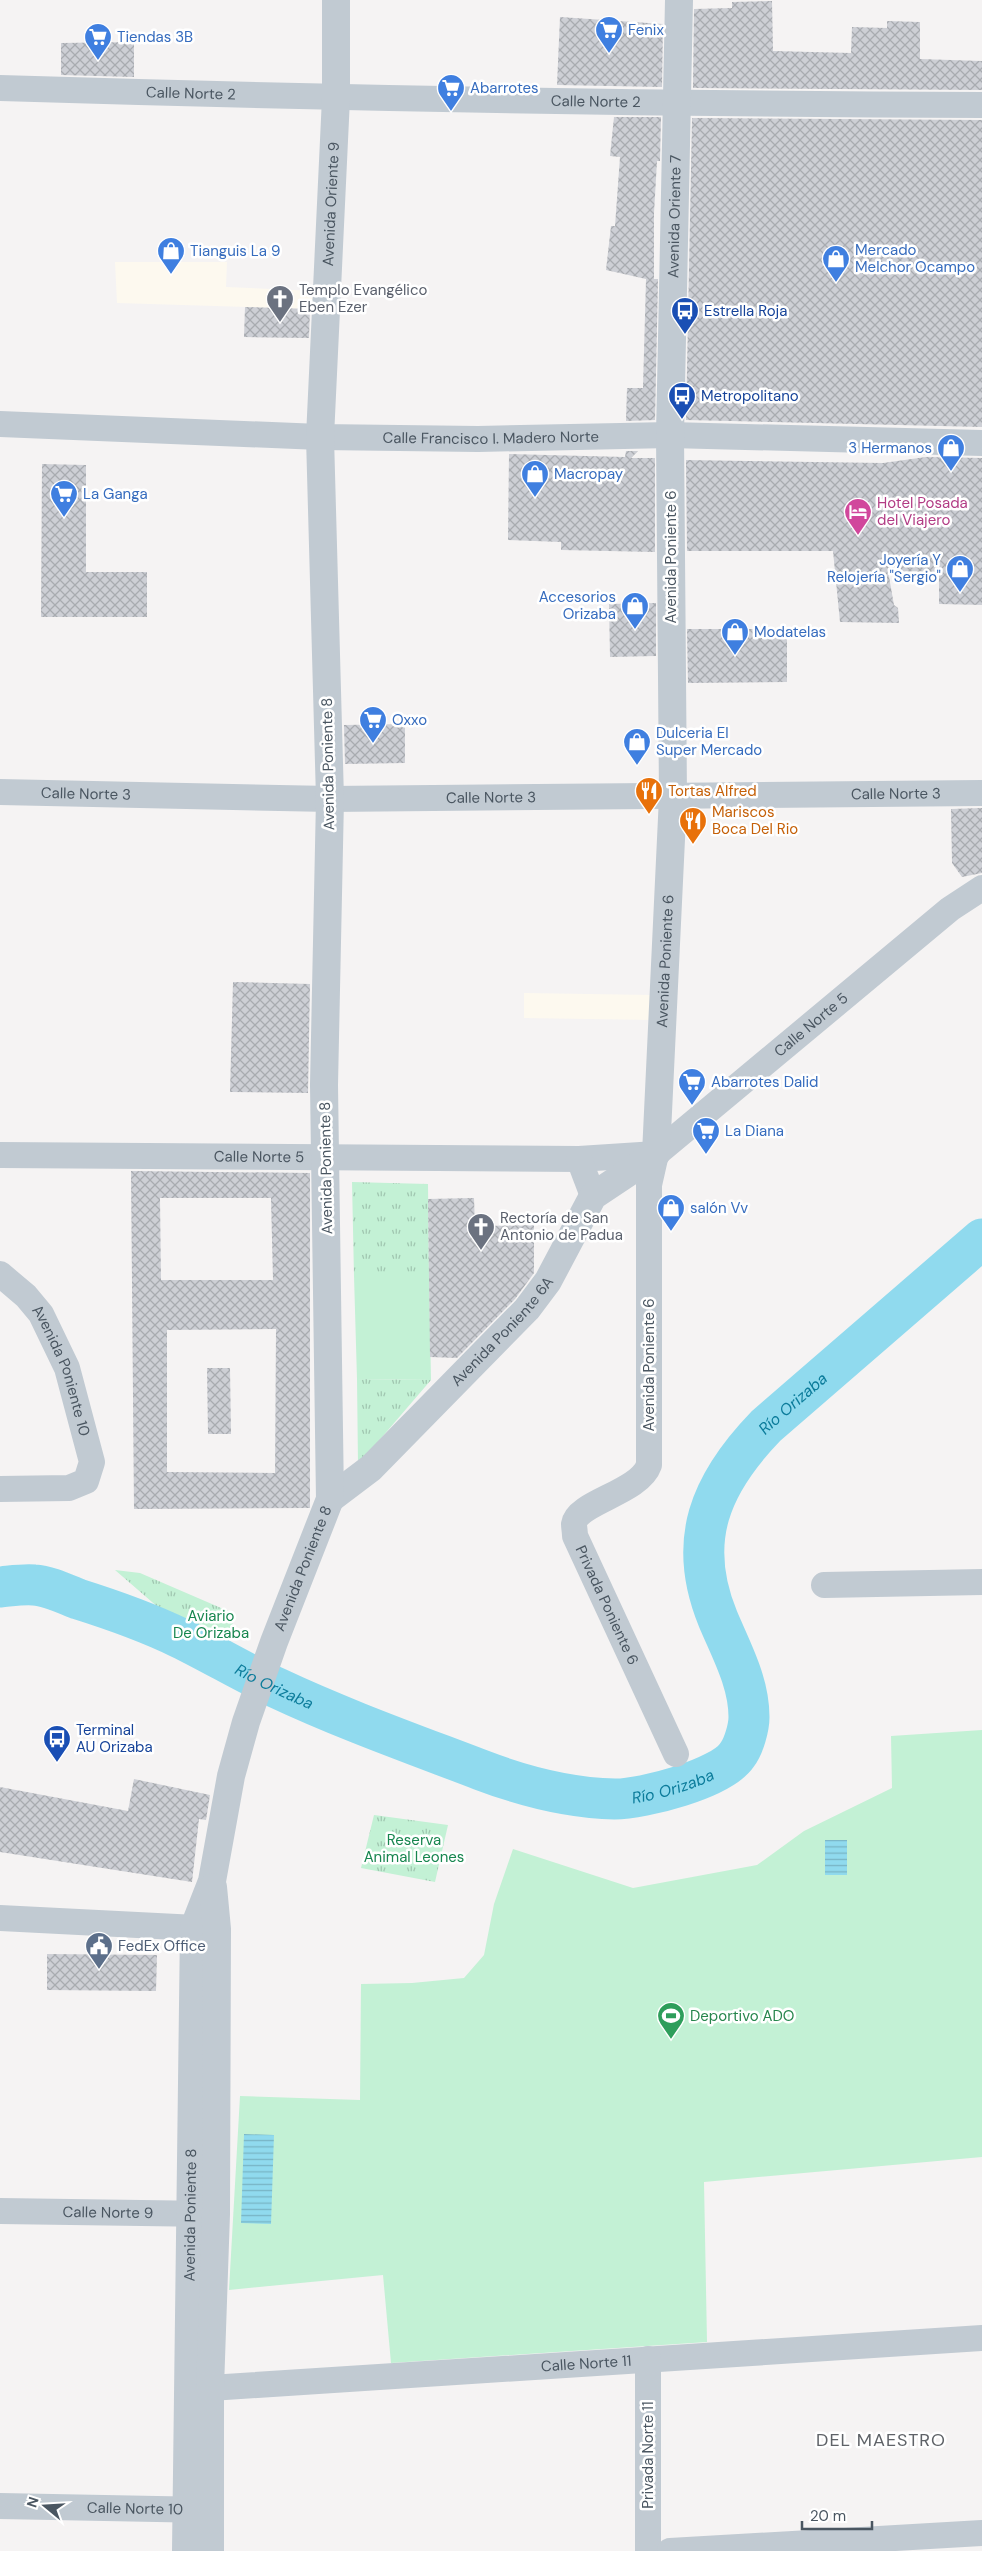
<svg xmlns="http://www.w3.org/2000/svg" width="982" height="2551" viewBox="0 0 982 2551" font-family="'DM Sans',sans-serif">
	<defs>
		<pattern id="park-tufts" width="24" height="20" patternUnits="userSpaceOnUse" patternTransform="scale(1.25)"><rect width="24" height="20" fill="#c3f1d5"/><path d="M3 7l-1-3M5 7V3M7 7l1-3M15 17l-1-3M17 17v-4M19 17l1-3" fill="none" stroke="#a0c6b0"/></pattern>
		<pattern id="water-rules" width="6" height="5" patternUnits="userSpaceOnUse" patternTransform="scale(1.25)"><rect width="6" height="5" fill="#90daee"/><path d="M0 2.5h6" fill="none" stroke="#78b4c4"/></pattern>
		<pattern id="building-cross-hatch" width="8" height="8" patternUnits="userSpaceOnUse" patternTransform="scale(1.25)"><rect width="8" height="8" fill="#cdcfd5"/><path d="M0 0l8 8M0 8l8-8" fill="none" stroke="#a8abb0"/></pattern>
	</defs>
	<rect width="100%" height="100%" fill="#f5f3f3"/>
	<path fill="#fdf9ef" d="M115,262H227L226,287L316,291L315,309L117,303Z
		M524,993L653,995V1020L524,1018Z"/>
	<path fill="#c3f1d5" d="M354,1276H429L431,1380L357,1379Z
		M982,1730V2157L704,2182L707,2342L391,2363L383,2275L229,2290L240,2096L360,2100L361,1984L412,1983L464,1978L484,1955L494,1904L513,1849L633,1888L757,1865L804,1831L892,1788L891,1736Z"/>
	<path fill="url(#park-tufts)" d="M352,1182L428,1184L429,1276H354Z
		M357,1379L431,1380L358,1465Z
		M115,1570L140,1573L235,1614L227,1645L204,1647Z
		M374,1815L448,1825L435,1882L361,1868Z"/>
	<path fill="url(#water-rules)" d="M825,1840H847V1875H825Z
		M244,2134L274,2135L271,2224L241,2223Z"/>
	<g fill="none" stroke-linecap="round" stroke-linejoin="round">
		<path stroke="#90daee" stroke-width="41" id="s1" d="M0,1587C11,1586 24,1584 34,1585C49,1586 65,1594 78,1599C113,1610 147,1622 180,1638C213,1654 244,1673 277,1688C343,1719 413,1744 481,1770C523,1786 569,1798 615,1799C643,1799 721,1779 737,1755C744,1746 749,1727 749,1717C749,1682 731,1650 718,1619C686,1541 710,1484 766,1426L982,1239"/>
	</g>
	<path fill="url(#building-cross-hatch)" fill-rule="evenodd" d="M772,1L773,51L851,53L852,27L887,28V21L920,22V59L982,61V90L693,88L694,9L732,8V2Z
		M560,17L663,24L662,87L557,85Z
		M134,42V77L61,75V43Z
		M614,117H661L660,161H657L654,213V279H658L655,420L626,421L627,388H643L646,279L606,270L611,226H615L620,157L610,156Z
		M692,118L982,120V427L686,420Z
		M245,307L310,309L309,338L244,337Z
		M626,451H638L631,458H655V552L561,550V542L508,540L509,454L625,457Z
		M926,457L982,458V605L939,604V572L888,571L894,605L898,608L899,623L840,622L833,551H687L686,460L883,463Z
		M42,464L86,465V572H147V617H41Z
		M656,603V656L610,657L609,604Z
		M687,629H787V682L688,683Z
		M405,724V763L345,764L344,725Z
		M982,808V873L962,877L952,863L951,809Z
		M233,982L310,984L308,1093L230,1092Z
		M131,1171L310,1173V1508L134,1509ZM160,1198H271L273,1280H161ZM276,1329L275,1473L167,1472V1330Z
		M474,1198L475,1226L534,1225V1273L515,1299L457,1358L430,1357L428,1199Z
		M207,1368H230L231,1434H208Z
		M134,1779L210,1795L206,1820L199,1819L192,1882L0,1852V1787L128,1811Z
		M47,1954L157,1955L156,1991L47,1990Z"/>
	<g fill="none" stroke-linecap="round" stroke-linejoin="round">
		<g stroke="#c1cad2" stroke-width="26">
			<path id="s2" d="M0,88C327,98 655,104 982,105"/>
			<path id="s3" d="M0,424L320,437L478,439L670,435L982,443"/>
			<path id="s4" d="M0,792L330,799L982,793"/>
			<path id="s5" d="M656,1154L649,1185V1465C639,1493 577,1502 574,1524C574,1527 575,1532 575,1536L676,1754"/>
			<path id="s6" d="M0,1155L579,1159L656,1154L950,909L982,888"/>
			<path d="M579,1159L593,1196"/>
			<path id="s7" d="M0,1274L26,1296L41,1314L67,1368L92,1462L86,1481L69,1488L0,1489"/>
			<path d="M824,1585L982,1582"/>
			<path d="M0,1918L216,1929"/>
			<path id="s8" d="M0,2211L212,2214"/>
			<path id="s9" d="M189,2387L210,2388L982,2338"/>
			<path id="s10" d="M0,2506L209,2510"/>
			<path d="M648,2551V2359"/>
			<path d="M670,2551L982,2533"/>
		</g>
		<g stroke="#c1cad2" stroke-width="28">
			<path id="s11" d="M330,1499L371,1468L527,1309L548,1281L593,1196L656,1154L673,797L670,435L679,0"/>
			<path id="s12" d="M186,2551L194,1927L212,1881L231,1776L246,1722L274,1642L330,1499L324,1085L330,799L320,437L336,98V0"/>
			<path d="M210,2551V2388L216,2214L217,1929L213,1887"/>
		</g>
	</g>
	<defs>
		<symbol id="supermarket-pin" viewBox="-11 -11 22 30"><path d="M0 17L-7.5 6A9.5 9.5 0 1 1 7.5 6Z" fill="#3f7fe0" stroke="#fff"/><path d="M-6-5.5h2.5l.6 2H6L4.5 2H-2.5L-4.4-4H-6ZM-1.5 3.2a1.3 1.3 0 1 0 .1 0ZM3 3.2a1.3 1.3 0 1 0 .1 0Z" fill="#fff"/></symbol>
		<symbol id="shop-pin" viewBox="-11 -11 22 30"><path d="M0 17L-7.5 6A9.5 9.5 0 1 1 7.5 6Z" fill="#3f7fe0" stroke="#fff"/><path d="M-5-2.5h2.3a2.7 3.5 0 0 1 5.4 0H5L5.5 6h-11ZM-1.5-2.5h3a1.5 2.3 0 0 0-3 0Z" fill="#fff"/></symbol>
		<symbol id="church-pin" viewBox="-11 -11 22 30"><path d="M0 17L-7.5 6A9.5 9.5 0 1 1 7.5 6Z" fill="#6b7280" stroke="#fff"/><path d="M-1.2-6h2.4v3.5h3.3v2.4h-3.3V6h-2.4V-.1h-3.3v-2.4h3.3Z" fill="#fff"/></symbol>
		<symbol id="bus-pin" viewBox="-11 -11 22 30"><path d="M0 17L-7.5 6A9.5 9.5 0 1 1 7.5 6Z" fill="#1a4fb4" stroke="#fff"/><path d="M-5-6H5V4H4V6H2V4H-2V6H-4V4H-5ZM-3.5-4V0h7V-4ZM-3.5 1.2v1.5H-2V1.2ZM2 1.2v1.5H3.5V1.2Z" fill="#fff"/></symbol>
		<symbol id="hotel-pin" viewBox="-11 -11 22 30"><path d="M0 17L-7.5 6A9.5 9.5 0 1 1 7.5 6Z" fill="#d1479c" stroke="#fff"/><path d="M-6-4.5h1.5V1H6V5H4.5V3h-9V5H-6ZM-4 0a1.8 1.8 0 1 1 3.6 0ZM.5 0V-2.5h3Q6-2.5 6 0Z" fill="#fff"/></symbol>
		<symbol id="restaurant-pin" viewBox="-11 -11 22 30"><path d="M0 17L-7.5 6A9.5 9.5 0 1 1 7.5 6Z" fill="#e8710a" stroke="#fff"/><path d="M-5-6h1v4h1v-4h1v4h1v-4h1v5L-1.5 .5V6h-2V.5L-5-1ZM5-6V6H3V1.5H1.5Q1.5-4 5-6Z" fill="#fff"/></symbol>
		<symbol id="civic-pin" viewBox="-11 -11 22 30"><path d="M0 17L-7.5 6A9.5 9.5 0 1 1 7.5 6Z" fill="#5c6f8a" stroke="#fff"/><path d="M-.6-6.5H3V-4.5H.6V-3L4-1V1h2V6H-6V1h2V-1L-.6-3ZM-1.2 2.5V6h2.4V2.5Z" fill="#fff"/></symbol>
		<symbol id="stadium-pin" viewBox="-11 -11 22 30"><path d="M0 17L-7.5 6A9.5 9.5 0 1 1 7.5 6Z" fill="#2e9e5b" stroke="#fff"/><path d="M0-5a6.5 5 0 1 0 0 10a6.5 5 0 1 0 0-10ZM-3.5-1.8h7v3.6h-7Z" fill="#fff"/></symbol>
	</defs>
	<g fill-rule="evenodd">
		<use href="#supermarket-pin" x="593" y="14" width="32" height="43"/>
		<use href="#supermarket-pin" x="82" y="21" width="32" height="43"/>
		<use href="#supermarket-pin" x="435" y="72" width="32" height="43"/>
		<use href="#shop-pin" x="155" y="235" width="32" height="43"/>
		<use href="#shop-pin" x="820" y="243" width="32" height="43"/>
		<use href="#church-pin" x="264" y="283" width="32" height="43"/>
		<use href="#bus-pin" x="669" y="295" width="32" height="43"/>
		<use href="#bus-pin" x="666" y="380" width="32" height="43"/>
		<use href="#shop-pin" x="935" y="432" width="32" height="43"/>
		<use href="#shop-pin" x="519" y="458" width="32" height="43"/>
		<use href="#supermarket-pin" x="48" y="478" width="32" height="43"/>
		<use href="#hotel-pin" x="842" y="496" width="32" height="43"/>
		<use href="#shop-pin" x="944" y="553" width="32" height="43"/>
		<use href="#shop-pin" x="619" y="590" width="32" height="43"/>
		<use href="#shop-pin" x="719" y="616" width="32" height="43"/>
		<use href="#supermarket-pin" x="357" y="704" width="32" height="43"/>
		<use href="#shop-pin" x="621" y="726" width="32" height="43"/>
		<use href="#restaurant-pin" x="633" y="775" width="32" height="43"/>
		<use href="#restaurant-pin" x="677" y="805" width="32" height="43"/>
		<use href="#supermarket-pin" x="676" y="1066" width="32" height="43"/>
		<use href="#supermarket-pin" x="690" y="1115" width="32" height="43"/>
		<use href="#shop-pin" x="655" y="1192" width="32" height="43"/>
		<use href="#church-pin" x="465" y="1211" width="32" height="43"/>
		<use href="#bus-pin" x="41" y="1723" width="32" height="43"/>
		<use href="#civic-pin" x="83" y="1930" width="32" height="43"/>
		<use href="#stadium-pin" x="655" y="2000" width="32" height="43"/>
	</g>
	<g text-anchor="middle" stroke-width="5" stroke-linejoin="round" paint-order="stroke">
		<g font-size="15" fill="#366cbe" stroke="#fff" text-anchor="start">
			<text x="628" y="35">Fenix</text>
			<text x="117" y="42">Tiendas 3B</text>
			<text x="470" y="93">Abarrotes</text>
			<text x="855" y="255">Mercado<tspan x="855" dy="17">Melchor Ocampo</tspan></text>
			<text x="190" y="256">Tianguis La 9</text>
			<text x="932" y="453" text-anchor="end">3 Hermanos</text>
			<text x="554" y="479">Macropay</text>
			<text x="83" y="499">La Ganga</text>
			<text x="941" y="565" text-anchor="end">Joyería Y<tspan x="941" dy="17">Relojería "Sergio"</tspan></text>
			<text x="616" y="602" text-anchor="end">Accesorios<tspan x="616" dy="17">Orizaba</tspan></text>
			<text x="754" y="637">Modatelas</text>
			<text x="392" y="725">Oxxo</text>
			<text x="656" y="738">Dulceria El<tspan x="656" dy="17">Super Mercado</tspan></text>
			<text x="711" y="1087">Abarrotes Dalid</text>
			<text x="725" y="1136">La Diana</text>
			<text x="690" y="1213">salón Vv</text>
		</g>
		<g font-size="15" fill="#4a5661" stroke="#fff">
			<text dy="5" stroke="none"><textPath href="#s2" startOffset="191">Calle Norte 2</textPath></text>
			<text dy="5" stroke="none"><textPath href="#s2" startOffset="596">Calle Norte 2</textPath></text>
			<text dy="5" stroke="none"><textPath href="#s12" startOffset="2370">Avenida Oriente 9</textPath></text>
			<text dy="5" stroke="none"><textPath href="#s11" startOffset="1419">Avenida Oriente 7</textPath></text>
			<text dy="5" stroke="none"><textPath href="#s3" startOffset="491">Calle Francisco I. Madero Norte</textPath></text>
			<text transform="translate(671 557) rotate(-90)" y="5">Avenida Poniente 6</text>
			<text transform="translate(328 764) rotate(-91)" y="5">Avenida Poniente 8</text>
			<text dy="5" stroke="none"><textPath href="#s4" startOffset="86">Calle Norte 3</textPath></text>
			<text dy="5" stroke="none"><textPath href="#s4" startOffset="896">Calle Norte 3</textPath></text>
			<text dy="5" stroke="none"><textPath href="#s4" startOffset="491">Calle Norte 3</textPath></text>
			<text dy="5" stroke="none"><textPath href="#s11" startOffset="674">Avenida Poniente 6</textPath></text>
			<text dy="5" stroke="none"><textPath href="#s6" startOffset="858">Calle Norte 5</textPath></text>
			<text dy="5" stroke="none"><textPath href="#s6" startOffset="259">Calle Norte 5</textPath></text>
			<text transform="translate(326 1168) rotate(-91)" y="5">Avenida Poniente 8</text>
			<text dy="5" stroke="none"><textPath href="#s11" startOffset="241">Avenida Poniente 6A</textPath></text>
			<text transform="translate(649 1365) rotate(-90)" y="5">Avenida Poniente 6</text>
			<text dy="5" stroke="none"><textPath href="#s7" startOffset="118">Avenida Poniente 10</textPath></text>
			<text dy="5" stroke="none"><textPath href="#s12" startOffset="1000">Avenida Poniente 8</textPath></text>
			<text dy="5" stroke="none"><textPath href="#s5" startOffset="498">Privada Poniente 6</textPath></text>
			<text dy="5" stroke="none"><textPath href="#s8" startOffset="108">Calle Norte 9</textPath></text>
			<text dy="5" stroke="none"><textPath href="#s12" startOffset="336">Avenida Poniente 8</textPath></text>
			<text dy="5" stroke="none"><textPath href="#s9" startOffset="398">Calle Norte 11</textPath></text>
			<text transform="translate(648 2455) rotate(-90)" y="5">Privada Norte 11</text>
			<text dy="5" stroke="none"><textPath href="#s10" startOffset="135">Calle Norte 10</textPath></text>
		</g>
		<g font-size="15" fill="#5b616d" stroke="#fff" text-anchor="start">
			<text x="299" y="295">Templo Evangélico<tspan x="299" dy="17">Eben Ezer</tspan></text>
			<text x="500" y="1223">Rectoría de San<tspan x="500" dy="17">Antonio de Padua</tspan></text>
		</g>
		<g font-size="15" fill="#164399" stroke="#fff" text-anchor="start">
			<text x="704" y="316">Estrella Roja</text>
			<text x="701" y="401">Metropolitano</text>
			<text x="76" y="1735">Terminal<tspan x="76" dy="17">AU Orizaba</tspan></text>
		</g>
		<g font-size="15" fill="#b23c85" stroke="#fff" text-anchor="start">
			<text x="877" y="508">Hotel Posada<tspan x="877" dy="17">del Viajero</tspan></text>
		</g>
		<g font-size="15" fill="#c56008" stroke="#fff" text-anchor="start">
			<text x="668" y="796">Tortas Alfred</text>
			<text x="712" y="817">Mariscos<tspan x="712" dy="17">Boca Del Rio</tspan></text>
		</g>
		<g font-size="15" fill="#17864f" stroke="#fff">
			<text x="211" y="1621">Aviario<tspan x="211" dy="17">De Orizaba</tspan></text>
			<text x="414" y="1845">Reserva<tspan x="414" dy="17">Animal Leones</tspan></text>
		</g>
		<g font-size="15" fill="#4e5e75" stroke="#fff" text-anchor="start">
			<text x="118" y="1951">FedEx Office</text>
		</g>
		<g font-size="15" fill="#27864d" stroke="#fff" text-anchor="start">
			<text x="690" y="2021">Deportivo ADO</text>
		</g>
		<g font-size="16" font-style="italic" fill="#0c7c9b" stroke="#fff">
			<text dy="6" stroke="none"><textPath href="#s1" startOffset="1181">Río Orizaba</textPath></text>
			<text dy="6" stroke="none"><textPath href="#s1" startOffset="296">Río Orizaba</textPath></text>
			<text dy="6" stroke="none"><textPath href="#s1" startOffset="716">Río Orizaba</textPath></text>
		</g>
		<g font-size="18" letter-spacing="1" fill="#5f6368" stroke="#fff">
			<text x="881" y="2446">DEL MAESTRO</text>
		</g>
	</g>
	<g transform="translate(45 2506) rotate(288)" stroke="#ffffff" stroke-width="4" paint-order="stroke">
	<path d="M0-4L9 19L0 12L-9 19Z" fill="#4a5661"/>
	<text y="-8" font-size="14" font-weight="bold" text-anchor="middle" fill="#4a5661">N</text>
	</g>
	<path d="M802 2521v8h70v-8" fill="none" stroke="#4a5661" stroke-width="2.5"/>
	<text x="810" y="2521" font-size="15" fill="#4a5661" stroke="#ffffff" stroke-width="4" paint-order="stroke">20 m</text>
</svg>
